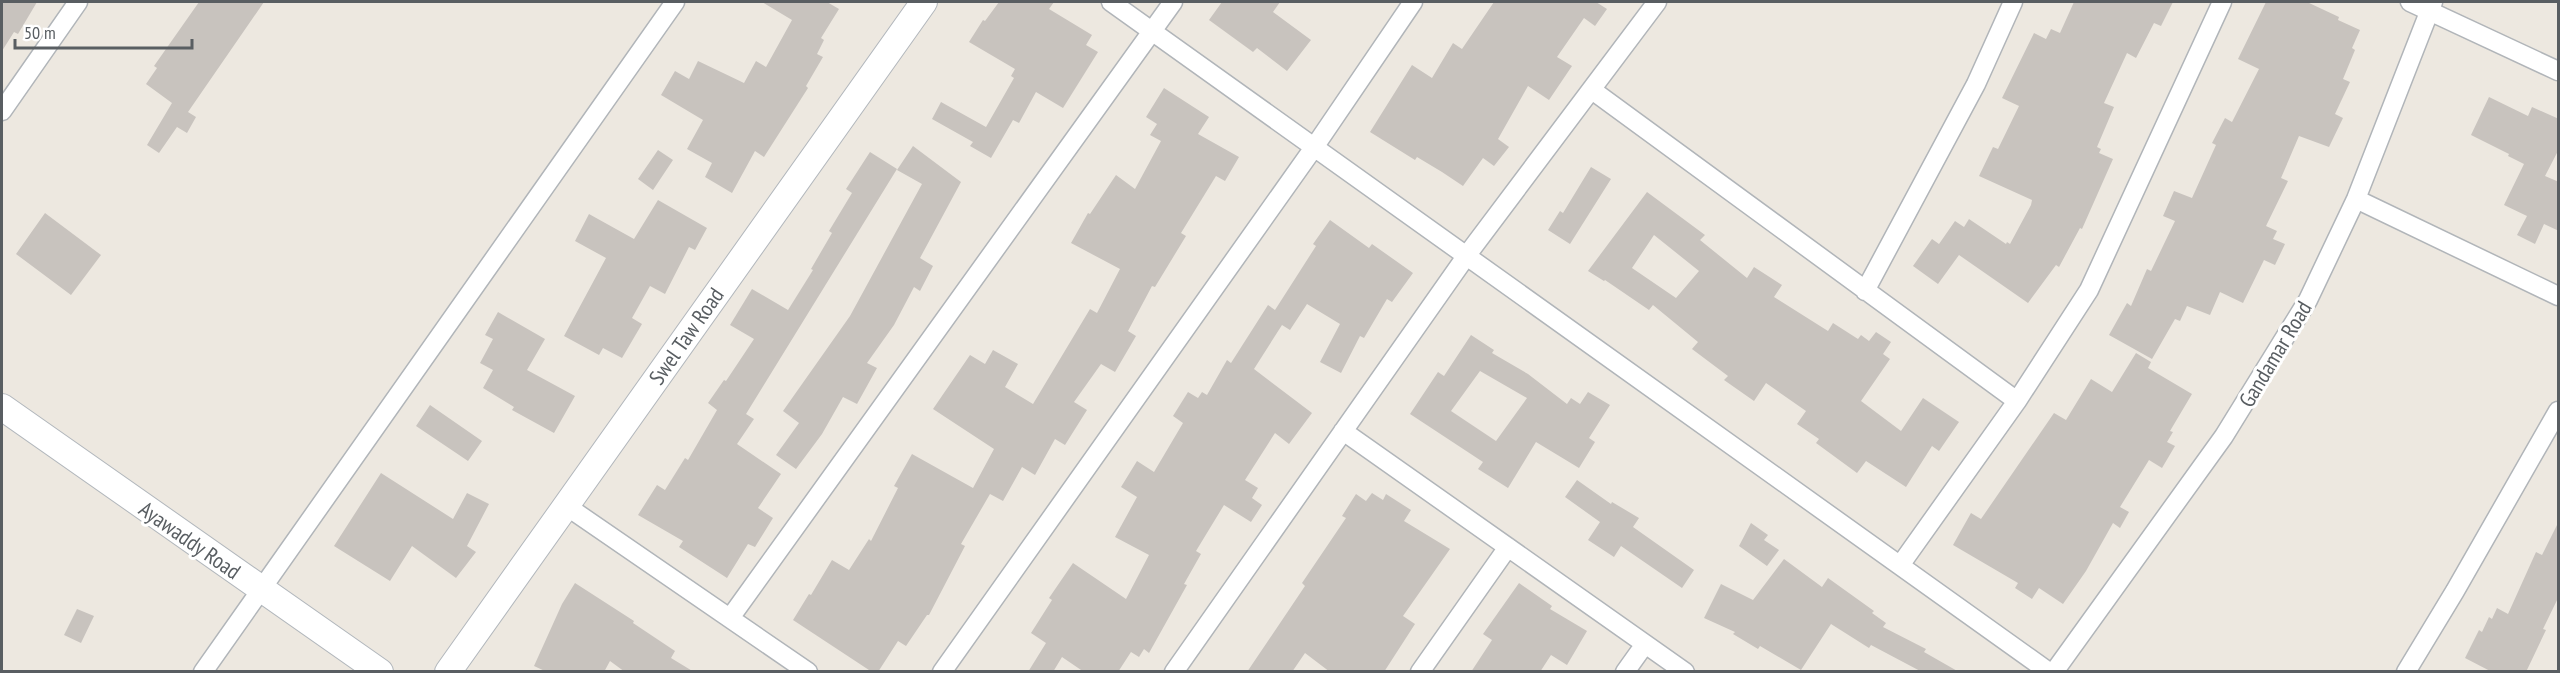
<svg xmlns="http://www.w3.org/2000/svg" width="2560" height="673" viewBox="0 0 2560 673" font-family="'PT Sans Narrow',sans-serif">
	<rect width="100%" height="100%" fill="#ede8e0"/>
	<path fill="#c8c3be" fill-rule="evenodd" d="M2,2H37L18,34L14,32L2,51Z
		M199,2H264L188,112L196,117L187,133L177,127L159,153L147,145L172,103L146,84L157,68L154,66Z
		M762,2H827L839,9L821,38L824,40L817,54L823,57L806,86L808,88L764,157L755,151L732,193L705,177L712,163L687,149L703,120L661,95L675,71L689,79L698,61L744,83L756,61L766,67L792,20Z
		M999,2H1054L1049,9L1092,35L1086,45L1098,52L1063,108L1036,92L1019,123L1013,120L991,158L970,146L973,142L932,119L941,102L986,127L1014,78L1011,76L1015,69L969,42L983,20L985,21Z
		M1222,2H1280L1273,12L1311,40L1287,71L1257,48L1253,52L1209,20Z
		M1494,2H1596L1607,9L1595,26L1584,18L1557,57L1572,66L1549,100L1528,86L1498,139L1509,147L1494,166L1483,158L1463,186L1442,172L1417,157L1415,160L1370,132L1412,65L1432,78L1453,43L1462,49Z
		M2074,2H2173L2161,26L2154,23L2136,58L2127,53L2104,103L2114,107L2097,147L2101,149L2099,153L2113,159L2082,229L2080,228L2059,267L2056,265L2028,303L1959,255L1938,284L1913,266L1932,239L1939,244L1955,221L1964,227L1969,219L2006,244L2007,242L2010,244L2031,205L2032,200L1979,176L1993,147L1998,149L2019,106L2002,98L2034,33L2046,39L2051,29L2060,33Z
		M2266,2H2307L2339,17L2338,20L2360,30L2352,48L2355,50L2343,79L2350,82L2335,114L2343,118L2329,147L2299,136L2281,178L2288,181L2266,226L2277,231L2273,239L2285,244L2275,265L2264,260L2243,303L2220,292L2210,315L2187,306L2180,321L2175,319L2152,359L2109,335L2127,303L2131,306L2147,269L2151,271L2175,221L2163,216L2174,191L2192,198L2216,145L2212,143L2225,118L2232,122L2259,69L2238,59Z
		M1164,88L1209,117L1198,134L1239,157L1225,181L1216,176L1181,233L1186,236L1155,287L1152,286L1128,331L1136,336L1115,372L1101,364L1074,402L1087,410L1065,445L1055,439L1035,475L1022,467L1003,501L990,494L961,544L965,546L929,615H927L906,646L898,641L878,672H872L793,620L809,594L811,595L832,560L849,570L869,539L871,541L898,488L894,486L912,454L973,488L994,449L933,409L970,355L985,364L993,350L1018,364L1005,387L1033,404L1090,309L1097,313L1120,269L1071,243L1088,213L1090,214L1116,175L1135,189L1161,141L1150,135L1157,124L1146,117Z
		M2489,97L2528,116L2532,107L2559,119V149L2545,176L2559,182V231L2544,224L2535,244L2517,235L2527,216L2504,205L2524,164L2508,156L2509,154L2471,135Z
		M913,146L961,182L920,258L933,266L920,291L914,287L894,325L867,363L877,368L857,404L843,397L822,434L796,469L776,455L799,423L783,411L850,316L922,184L897,170Z
		M658,150L673,160L653,190L638,179Z
		M870,152L897,169L746,414L754,419L737,444L781,474L758,508L773,518L755,547L748,544L727,578L679,547L683,541L638,515L657,485L665,490L685,458L688,460L717,410L708,403L724,380L726,381L754,339L730,325L752,289L788,310L813,270L811,269L832,233L829,231L852,193L846,189Z
		M1591,167L1611,179L1570,244L1548,230L1560,211L1563,213Z
		M1647,192L1705,235L1700,240L1747,278L1754,267L1782,285L1774,297L1828,331L1833,323L1858,339L1861,335L1869,341L1876,332L1891,342L1883,354L1890,359L1861,401L1901,431L1923,398L1959,422L1939,451L1932,446L1906,487L1866,461L1857,473L1816,443L1819,439L1797,424L1806,411L1766,383L1754,401L1724,380L1728,376L1692,349L1698,342L1653,305L1649,310L1605,280L1604,281L1588,271ZM1654,235L1699,271L1676,298L1632,268Z
		M658,200L707,228L695,250L689,247L665,294L650,286L632,318L642,324L622,358L603,348L599,355L564,336L606,258L575,241L589,214L634,239Z
		M45,213L101,255L71,295L16,254Z
		M1330,220L1369,248L1372,244L1413,273L1392,302L1387,299L1364,338L1360,336L1341,373L1320,362L1340,324L1307,304L1290,330L1282,325L1254,369L1312,413L1289,444L1275,433L1245,480L1258,488L1252,498L1262,505L1251,522L1224,505L1196,551L1201,554L1184,584L1187,585L1149,653L1144,649L1139,657L1131,652L1118,672H1084L1062,657L1053,672H1028L1046,643L1031,633L1052,600L1049,598L1073,563L1126,599L1149,555L1115,537L1137,497L1121,487L1137,461L1154,472L1183,423L1173,416L1188,392L1198,398L1202,392L1207,395L1227,360L1231,363L1268,305L1275,310L1316,246L1313,244Z
		M498,312L545,339L527,370L575,396L554,433L512,410L514,407L483,388L493,370L480,363L493,339L485,335Z
		M1471,335L1494,350L1492,353L1528,374L1567,404L1571,398L1580,404L1588,392L1610,405L1589,438L1595,442L1579,468L1536,442L1508,488L1478,469L1483,462L1410,414L1438,372L1444,376ZM1480,371L1527,398L1496,441L1451,411Z
		M2136,353L2151,362L2148,368L2192,394L2170,431L2173,432L2167,442L2175,446L2162,468L2149,460L2120,507L2129,512L2120,528L2113,523L2086,571L2063,604L2039,588L2032,599L2015,588L2018,583L1953,545L1971,513L1981,519L2054,413L2066,420L2091,379L2112,392Z
		M430,405L482,441L468,461L416,426Z
		M381,473L453,519L467,493L489,504L467,546L476,552L456,578L412,546L390,581L334,546Z
		M1577,480L1611,504L1612,502L1639,518L1633,527L1694,570L1682,588L1621,546L1614,557L1588,540L1600,522L1565,497Z
		M1372,493L1383,500L1386,494L1411,510L1404,521L1450,549L1403,616L1415,624L1384,672H1330L1305,653L1292,672H1247L1305,586L1302,583L1346,518L1342,516L1356,494L1366,501Z
		M2559,521V596L2543,629L2546,630L2526,672H2492L2465,658L2479,630L2482,632L2489,617L2492,619L2497,608L2508,614L2536,552L2542,555Z
		M1751,523L1768,535L1764,540L1779,550L1767,566L1739,546Z
		M1784,559L1822,587L1828,578L1874,611L1872,613L1886,623L1883,627L1926,649L1924,652L1959,672H1922L1871,645L1869,648L1831,624L1801,670L1760,646L1758,649L1733,634L1735,632L1704,618L1721,584L1753,600Z
		M575,583L634,621L633,623L675,651L671,658L694,672H625L610,661L604,672H547L534,666L562,604Z
		M1519,583L1552,606L1550,609L1587,631L1567,665L1551,655L1540,672H1471L1492,640L1483,634Z
		M77,609L94,616L81,643L64,635Z"/>
	<g fill="none" stroke-linecap="round" stroke-linejoin="round">
		<defs>
			<path id="street" d="M1111,2L2049,672
				M2410,2L2558,71
				M1592,90L2017,401
				M2,111L78,2
				M2356,199L2558,296
				M1865,291L1976,84L2013,2
				M1343,431L1685,672
				M565,505L808,672
				M1901,564L2017,401L2089,290L2222,2
				M730,618L1173,2
				M203,672L675,2
				M942,672L1315,146L1413,2
				M1174,672L1467,255L1657,2
				M1420,672L1508,547
				M1625,672L1645,644
				M2054,672L2224,436L2308,300L2356,199L2433,2
				M2406,672L2455,591L2558,411"/>
			<path id="secondary" d="M2,407L380,672
				M448,672L924,2"/>
		</defs>
		<use href="#street" stroke="#b1b5b9" stroke-width="21"/>
		<use href="#secondary" stroke="#b2b7bc" stroke-width="28"/>
		<use href="#street" stroke="#fff" stroke-width="18"/>
		<use href="#secondary" stroke="#fff" stroke-width="26"/>
	</g>
	<g text-anchor="middle" stroke-width="6" stroke-linejoin="round" paint-order="stroke">
		<g font-size="22" fill="#595e62" stroke="#fff">
			<text transform="translate(686 336) rotate(-55)" y="8">Swel Taw Road</text>
			<text transform="translate(2275 354) rotate(-59)" y="8">Gandamar Road</text>
			<text transform="translate(190 540) rotate(35)" y="8">Ayawaddy Road</text>
		</g>
	</g>
	<rect width="2560" height="673" fill="none" stroke="#595e62" stroke-width="6"/>
	<path d="M15 39v9h177v-9" fill="none" stroke="#595e62" stroke-width="3"/>
	<text x="24" y="39" font-size="18" fill="#595e62" stroke="#ffffff" stroke-width="4.5" paint-order="stroke">50 m</text>
</svg>
